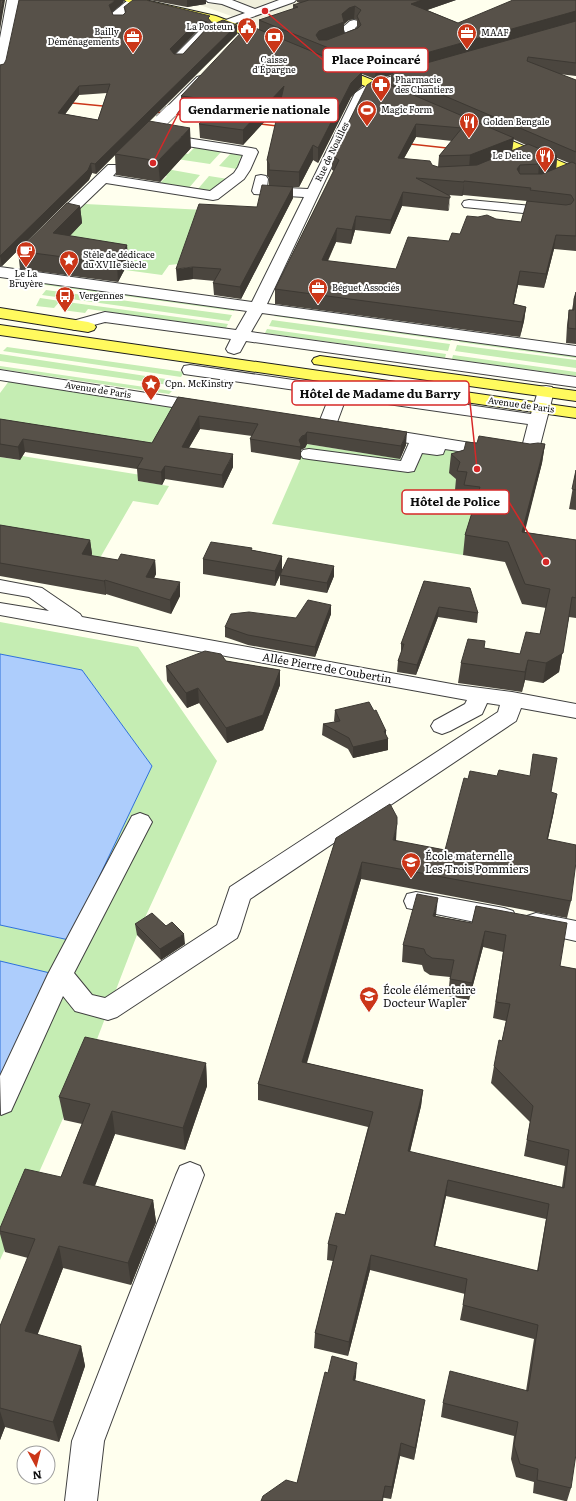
<svg xmlns="http://www.w3.org/2000/svg" width="576" height="1501" viewBox="0 0 576 1501" font-family="Literata,serif">
	<rect width="100%" height="100%" fill="#ffe"/>
	<path fill="#c5edb3" d="M195,147L222,151L210,164L170,158L173,151L188,154Z
		M232,152L244,154L240,158L237,169L219,166Z
		M161,168L200,175L188,189L159,184L167,176L153,174Z
		M209,176L228,179L214,188L210,192L197,190Z
		M85,204L205,210L179,264L169,265L162,275L125,270L128,263L116,270L124,271L123,273L73,265L67,221Z
		M11,277L236,308L234,311L9,280Z
		M46,290L232,315L229,321L42,295Z
		M40,298L60,301L54,308L36,306Z
		M67,302L228,324L226,328L88,309L85,313L62,310Z
		M276,313L453,337L451,341L274,316Z
		M272,320L450,344L448,351L269,326Z
		M267,329L446,354L445,358L265,333Z
		M460,338L576,353V358L459,342Z
		M457,345L576,360V368L455,351Z
		M7,347L184,372L181,377L3,351Z
		M0,354L179,381L176,386L0,361Z
		M453,355L576,372V376L452,359Z
		M0,366L172,391L169,394L0,369Z
		M9,381L181,407L153,455L0,432V393Z
		M410,441L479,451L465,492L479,507L463,555L272,524L307,444L403,459Z
		M22,456L141,475L138,481L169,486L158,505L133,501L93,570L84,568L92,555L0,538V457L19,460Z
		M0,622L138,647L217,761L137,935L89,1060L0,1260V1077L50,974L0,961V925L69,940L152,766L82,670L0,654Z"/>
	<path fill="#f0efdc" d="M237,0H305L325,7L265,28L200,5L238,1Z"/>
	<path fill="#adcdfc" stroke="#2d70da" d="M0,654L82,670L152,766L69,940L0,925Z
		M0,961L50,973L0,1077Z"/>
	<g fill="none" stroke-linecap="round" stroke-linejoin="round">
		<defs>
			<path id="minor" d="M7,0H19L6,69L4,72L0,73V38Z
				M128,0L140,1L123,15L125,21L123,23H115L111,14Z
				M206,0H232L255,9L279,0H296L294,2L216,30L212,29L210,27L212,25L245,13L222,4L208,2Z
				M354,20L358,21L360,23L355,28L359,37L357,39L335,48H327L325,45L327,42L346,35L343,27L350,21Z
				M202,30L206,32L208,34L206,36L182,62H174L172,59L174,56L198,32Z
				M419,68L423,69L425,72L423,75L378,89L364,98L267,304L576,346V356L262,313L251,332L576,377V387L246,341L240,352L234,354L228,352L226,349L231,339L105,322L75,330L69,328L67,325L69,322L105,312L236,330L247,311L0,277V267L252,302L304,197L254,194L252,191L256,176L261,175L266,176L268,179L267,187L308,189L355,93L370,83Z
				M201,76L205,77L207,80L205,83L176,114H166L165,111L166,108L197,77Z
				M161,134L251,148L256,149L258,152L250,170L244,179L218,199L213,200L106,183L58,229L53,230L48,229L46,226L48,223L108,165H118L120,168L113,176L210,191L234,173L238,167L243,155L156,141L154,138L156,135Z
				M469,200L554,208L559,209L561,212L559,215L554,216L464,207L462,204L464,201Z
				M190,365L334,386L339,376L345,375L351,376L353,380L350,388L531,414L538,391L540,387L546,386L552,387L554,391L537,457L534,461L528,462L445,449L443,454L437,455L422,453L414,471L408,472L309,459L303,458L300,454L303,450L309,449L401,461L409,443L371,437L368,433L371,429L377,428L521,451L528,424L346,398L336,425L333,429L327,430L321,429L318,425L330,395L184,374L182,370L184,366Z
				M0,370L204,402L210,403L213,407L210,411L204,412L0,380Z
				M0,580L42,588L80,614L82,617L457,685L512,692L576,704V718L521,708L516,721L250,899L240,931L237,938L117,1017L108,1020L75,1011L63,996L11,1111L1,1115L0,1076L48,974L132,816L140,813L148,816L152,822L74,973L92,995L105,998L217,925L230,887L498,712L500,705L487,703L482,714L450,731L442,734L434,731L431,726L434,721L465,704L467,700L0,615V603L49,611L29,597L0,592Z
				M416,892L504,908L513,911L516,918L513,925L504,928L407,908L404,901L407,894Z
				M536,913L576,921V941L527,930L524,923L527,916Z
				M190,1162L200,1166L204,1175L104,1441L97,1501H65L72,1441L176,1175L180,1166Z"/>
			<path id="major" d="M124,0H145L216,16L274,38L276,41L274,44H266L209,21L130,3Z
				M335,65L400,91L402,94L400,97H392L331,72L329,69L331,66Z
				M486,130L576,168V177L481,137L479,134L481,131Z
				M0,308L88,322L94,324L96,327L94,330L88,332L0,318Z
				M0,325L576,408V418L0,335Z
				M320,356L576,391V401L314,364L312,361L314,358Z"/>
		</defs>
		<use href="#minor" stroke="#404040" stroke-width="2"/>
		<use href="#major" stroke="#1e1e1e" stroke-width="2"/>
		<use href="#minor" fill="#fff" fill-rule="evenodd"/>
		<use href="#major" fill="#fffa5e" fill-rule="evenodd"/>
		<path stroke="#cb3618" stroke-width="1.5" d="M62,102L113,107
			M147,111L217,119
			M252,123L286,127
			M401,143L456,149"/>
		<defs>
			<path id="minor-bridge" d="M161,121L171,111"/>
		</defs>
		<use href="#minor-bridge" stroke="#404040" stroke-width="14" stroke-linecap="butt"/>
		<use href="#minor-bridge" stroke="#fff" stroke-width="13"/>
	</g>
	<path fill="#4b463f" fill-rule="evenodd" d="M149,0H206V4L187,7Z
		M297,0H456L427,10L458,23L576,0V76L559,74L576,80V251L554,249L544,288L518,285L514,304L526,307L524,321L520,337L275,304V289L334,171L332,170V156L375,79L362,74V86L351,97L318,163L313,160L299,187H293V198L241,299L214,295L213,283L215,281L193,279L177,281L257,207L269,185V178L267,176V160L280,105L243,145L200,138L199,124L209,114L181,110V96L259,30V20L293,9V5L300,3L297,2ZM354,19L357,20V28L344,33V24L349,20ZM391,75V85L377,79ZM416,137L452,141L439,156L438,167L404,158ZM513,139L526,145L512,151ZM557,158L569,163L556,169ZM448,195L462,196L463,195L527,201L521,222L496,219L460,234L449,241L396,269L328,261L336,242L351,244L355,230L390,234L402,206L448,211L450,196Z
		M124,2L112,12L113,15H123L125,14L124,7L210,20L211,22L237,34L144,127L191,148L160,182L116,175L115,155L96,174L92,173L89,180L2,266H0V65L4,64ZM201,29L205,30L183,54H174L197,31ZM107,93L98,120L65,114L79,95Z
		M80,206L82,223L70,236L127,245L128,263L118,282L20,269L18,251Z
		M576,292V344L566,343L567,325L569,310H572L574,299Z
		M178,397L406,445L400,459L307,444L305,448L302,449L301,450V458L300,460L251,452L250,439L252,436L200,429L189,448L233,467L223,488L165,479L162,485L138,481L137,469L25,452L20,460L0,457V419L152,443Z
		M477,443L530,444H545L542,463L524,532L576,540V618L569,617L559,672L543,683L525,680L522,692L458,683L461,663L484,648L520,654L540,634L546,608L522,604L505,562L463,555L465,535L474,506L462,504L463,491L455,490L456,479L449,473L451,454L464,450Z
		M576,470V510L569,509Z
		M0,525L90,540L92,554L91,556L118,560H155L156,574L154,578L180,596L171,614L106,594V595L0,576Z
		M252,550L282,556V571L334,566V576L327,593L280,585V575L281,572L275,586L203,574V559Z
		M424,581L478,613L477,623L438,617L416,675L397,672L398,661L401,654V644Z
		M331,605V614L315,657L248,645L225,637V627L296,618Z
		M226,661L280,670V685L263,730L227,743L199,703L187,708L167,681L166,666Z
		M335,710L374,711L386,731V735L388,739V750L353,758L348,749L322,735L323,724L335,722L334,721Z
		M551,792L554,811L548,839L571,901L567,918L361,879L307,1063L423,1090L421,1106L410,1152L562,1187L565,1166L524,1156L530,1122L491,1083L494,1066L502,1041L506,1021L493,1018L503,952L483,947L469,1000L448,996L450,977L430,975L424,971L422,965L402,962L403,945L436,916L472,923L476,906L560,966L576,969L571,1488L567,1501H565L533,1493L534,1482L516,1477L511,1459L514,1436L441,1417L443,1403L526,1391L534,1339L460,1320L465,1294L370,1270L348,1356L314,1348L315,1333L333,1261L327,1260L328,1244L345,1215L368,1127L258,1100V1084L336,838L396,841L445,850ZM446,1196L546,1219L537,1271L435,1246Z
		M135,924L166,926L185,944L161,960L137,935Z
		M206,1063L207,1086L185,1150L115,1134L95,1186L153,1200L156,1222L131,1285L63,1268L37,1335L81,1346L85,1366L59,1442L5,1427L0,1440V1326L28,1258L5,1252L0,1234V1231L61,1177L82,1124L64,1120L59,1097Z
		M328,1373L356,1376L355,1381L423,1412L414,1460L400,1456L391,1499L297,1483Z"/>
	<path fill="#3d3933" d="M3,0H5L0,30V15Z
		M115,0H123L124,2L110,14L109,5Z
		M187,0H206V4L187,7Z
		M422,0H456L410,16L411,4Z
		M355,6L354,19L349,20L344,24V34L318,44L316,35L319,31L342,14L349,8Z
		M576,11V23L391,73V75L375,80L376,67Z
		M201,20V29L197,31L171,58L170,49L197,22Z
		M237,25V34L116,154H115V155L96,174L95,164Z
		M362,72V86L351,97L318,163V148L351,83Z
		M79,86V95L59,123L58,113Z
		M284,86V100L243,145V130Z
		M416,124V137L397,171L398,158Z
		M190,128L191,148L160,182L158,161Z
		M514,138L512,151L469,169L470,155Z
		M313,145V160L299,187V172Z
		M557,156L556,170L538,178L539,164Z
		M91,163L92,173L89,180L2,266L0,256Z
		M520,165L519,178L517,169Z
		M464,181L463,195L462,196L464,182Z
		M293,187V198L241,299L240,287Z
		M403,192L402,206L390,234L391,220Z
		M450,196L449,210L448,211L450,198Z
		M80,206L82,223L55,251L53,233Z
		M356,216L355,230L351,244L352,230Z
		M337,228L336,242L321,274L322,260Z
		M556,235L554,249L544,288L546,274Z
		M127,245L128,263L118,282L117,264Z
		M193,267V279L177,281L176,269Z
		M520,271L518,285L511,318L513,304Z
		M526,307L524,321L520,337L522,322Z
		M199,416L200,429L182,459V447Z
		M307,432V444L305,448L302,449L301,450V458L300,460V447L299,440Z
		M407,432L406,445L400,459L401,446Z
		M23,439L25,452L20,460L18,447Z
		M545,444L542,463L520,551L522,532Z
		M233,454V467L223,488L222,475Z
		M165,466V479L162,485L161,472Z
		M90,540L92,554L84,568L82,554Z
		M282,556V571L275,586V571Z
		M155,560L156,574L148,591L146,577Z
		M334,566V576L327,593V583Z
		M105,580L106,594V595L104,581Z
		M180,582V596L171,614L170,600Z
		M572,597L559,672L543,683L546,663Z
		M331,605V614L315,657V647Z
		M439,607L438,617L416,675L417,665Z
		M528,660L525,680L522,692L525,672Z
		M280,670V685L263,730L227,743L226,728Z
		M198,688L199,703L187,708L186,693Z
		M384,731H386L385,740L388,739V750L353,758V747Z
		M557,794L554,811L544,856L547,839Z
		M397,824L396,841L393,840Z
		M362,862L361,879L302,1078V1062Z
		M438,898L436,915L431,933L433,916Z
		M485,931L483,947L469,1000L472,983Z
		M184,934L185,944L161,960L160,949Z
		M206,1063L207,1086L185,1150L183,1128Z
		M423,1090L421,1106L406,1167L408,1151Z
		M112,1111L115,1134L87,1205L83,1183Z
		M448,1180L446,1196L432,1261L434,1246Z
		M153,1200L156,1222L131,1285L128,1263Z
		M59,1246L63,1268L31,1352L25,1331Z
		M371,1255L370,1270L348,1356L349,1342Z
		M81,1346L85,1366L59,1442L53,1422Z
		M357,1363L356,1376L352,1393L353,1380Z
		M425,1400L423,1412L414,1460L415,1448Z
		M0,1411L5,1427L0,1440Z
		M401,1443L400,1456L391,1499L392,1487Z
		M385,1486L383,1501H382Z"/>
	<path fill="#575149" stroke="#3d3933" fill-rule="evenodd" d="M0,0H3L0,15Z
		M19,0H115L109,5L113,15H123L126,12L124,7L133,0H146L210,16L208,18L211,22L216,23L223,20L237,25L95,164L91,163L88,170L0,256V65L4,64L6,60ZM201,20L207,22L209,26L183,54H174L170,49L197,22ZM110,84L98,120L58,113L79,86Z
		M309,0H422L411,4L458,23L513,0H576V11L376,67L259,20L298,7L293,5ZM355,6L361,10L357,16L361,25L358,28L327,40H319L316,35L319,31L344,22L342,14L349,8Z
		M576,21V63L528,57L527,61L576,80V152L391,73Z
		M248,25L362,72L351,83L318,148L313,145L299,172L269,170V164L267,160L284,86L243,130L199,124L221,101L181,96Z
		M376,79L514,138L470,155L439,156L462,128L416,124L398,158L430,161L432,165L438,167L477,165L528,144L557,156L539,164L520,165L517,169L520,174H542L572,162L576,164V236L556,235L546,274L520,271L513,304L526,307L522,322L275,289L339,160L332,156L367,85ZM416,178L464,182V181L531,188L530,190L571,195L574,200L571,204L566,205L527,201L521,222L496,219L487,215L478,217L467,216L460,234L452,233L449,241L408,237L396,269L322,260L337,228L352,230L356,216L391,220L403,192L450,198V196Z
		M149,121L190,128L158,161L115,154Z
		M262,185L293,187L240,287L213,283L221,269L193,267L176,269L199,204L257,207Z
		M67,203L80,206L53,233L127,245L117,264L18,251Z
		M576,292V329L568,328L569,310H574V299Z
		M178,397L407,432L401,446L307,432L305,435L302,436L299,440L301,445L300,447L250,439L258,424L199,416L182,447L233,454L222,475L165,466L161,472L137,468L143,458L23,439L18,447L0,444V419L152,443Z
		M479,436L530,444L538,443L545,444L522,532L576,540V598L572,597L563,653L546,663L528,660L525,672L461,663L468,639L485,641L484,648L520,654L526,632L540,634L550,589L525,584L508,542L465,535L480,487L464,485L467,472L457,471L460,462L451,454L464,450L466,442L477,443Z
		M576,470V490L572,489Z
		M0,525L90,540L82,554L118,560L121,554L155,560L146,577L180,582L170,600L105,580L104,581L0,563Z
		M211,542L252,548L251,550L282,556L275,571L203,559Z
		M288,558L334,566L327,583L280,575Z
		M424,581L470,588L478,613L439,607L417,665L398,661L404,644H401Z
		M308,600L331,605L315,647L248,635L225,627L231,614L249,612L296,618Z
		M205,651L221,654L226,661L280,670L263,715L226,728L198,688L186,693L166,666Z
		M369,702L374,711L376,710L386,731H384L388,739L353,747L349,738L323,724L340,721L335,710Z
		M533,754L557,758L551,792L557,794L547,839L576,845V862L571,901L362,862L302,1062L423,1090L408,1151L564,1188L569,1150L527,1140L533,1106L494,1066L499,1040L502,1041L510,1004L496,1002L506,935L485,931L472,983L450,979L454,960L432,958L426,954L424,949L403,945L417,894L438,898L433,916L472,923L476,906L567,923L560,966L576,969V1454L571,1488L537,1480L538,1469L520,1464L514,1445L518,1422L443,1403L450,1371L528,1391L538,1325L463,1305L467,1279L371,1255L349,1342L315,1333L337,1246L328,1244L336,1213L345,1215L373,1112L258,1084L336,838L390,804L397,817V824L393,840L445,850L464,778L468,779L470,771L497,776L499,770L530,776ZM448,1180L549,1204L538,1271L434,1246Z
		M152,913L166,926L172,922L184,934L160,949L135,924Z
		M85,1037L206,1063L183,1128L112,1111L83,1183L153,1200L128,1263L59,1246L25,1331L81,1346L53,1422L0,1408V1326L35,1239L0,1231V1228L25,1169L61,1177L90,1104L59,1097Z
		M332,1356L357,1363L353,1380L425,1400L415,1448L401,1443L392,1487L385,1486L382,1501H261L263,1496L286,1480L297,1483L325,1372L328,1373Z"/>
	<defs>
		<symbol id="civic-pin" viewBox="-11 -11 22 30"><path d="M0 17L-7.5 6A9.5 9.5 0 1 1 7.5 6Z" fill="#cb3618" stroke="#fff"/><path d="M-.6-6.5H3V-4.5H.6V-3L4-1V1h2V6H-6V1h2V-1L-.6-3ZM-1.2 2.5V6h2.4V2.5Z" fill="#fff"/></symbol>
		<symbol id="office-pin" viewBox="-11 -11 22 30"><path d="M0 17L-7.5 6A9.5 9.5 0 1 1 7.5 6Z" fill="#cb3618" stroke="#fff"/><path d="M-6-3h4V-5.5h4V-3h4V5H-6ZM-1-4.5V-3h2v-1.5ZM-6 0V1H6V0Z" fill="#fff"/></symbol>
		<symbol id="bank-pin" viewBox="-11 -11 22 30"><path d="M0 17L-7.5 6A9.5 9.5 0 1 1 7.5 6Z" fill="#cb3618" stroke="#fff"/><path d="M-6-4H6V4H-6ZM0-2.3a2.3 2.3 0 1 0 0 4.6a2.3 2.3 0 1 0 0-4.6Z" fill="#fff"/></symbol>
		<symbol id="pharmacy-pin" viewBox="-11 -11 22 30"><path d="M0 17L-7.5 6A9.5 9.5 0 1 1 7.5 6Z" fill="#cb3618" stroke="#fff"/><path d="M-2-6h4v4h4v4h-4v4h-4v-4h-4v-4h4Z" fill="#fff"/></symbol>
		<symbol id="stadium-pin" viewBox="-11 -11 22 30"><path d="M0 17L-7.5 6A9.5 9.5 0 1 1 7.5 6Z" fill="#cb3618" stroke="#fff"/><path d="M0-5a6.5 5 0 1 0 0 10a6.5 5 0 1 0 0-10ZM-3.5-1.8h7v3.6h-7Z" fill="#fff"/></symbol>
		<symbol id="restaurant-pin" viewBox="-11 -11 22 30"><path d="M0 17L-7.5 6A9.5 9.5 0 1 1 7.5 6Z" fill="#cb3618" stroke="#fff"/><path d="M-5-6h1v4h1v-4h1v4h1v-4h1v5L-1.5 .5V6h-2V.5L-5-1ZM5-6V6H3V1.5H1.5Q1.5-4 5-6Z" fill="#fff"/></symbol>
		<symbol id="cafe-pin" viewBox="-11 -11 22 30"><path d="M0 17L-7.5 6A9.5 9.5 0 1 1 7.5 6Z" fill="#cb3618" stroke="#fff"/><path d="M-5.5-4.5H6V0H3Q3 3.5 0 3.5H-2.5Q-5.5 3.5-5.5 0ZM3-3.2v2h1.7v-2ZM-6 4.5H4V6H-6Z" fill="#fff"/></symbol>
		<symbol id="sight-pin" viewBox="-11 -11 22 30"><path d="M0 17L-7.5 6A9.5 9.5 0 1 1 7.5 6Z" fill="#cb3618" stroke="#fff"/><path d="M0-6L1.8-2.2L6-1.7L2.9 1.2L3.7 5.4L0 3.3L-3.7 5.4L-2.9 1.2L-6-1.7L-1.8-2.2Z" fill="#fff"/></symbol>
		<symbol id="bus-pin" viewBox="-11 -11 22 30"><path d="M0 17L-7.5 6A9.5 9.5 0 1 1 7.5 6Z" fill="#cb3618" stroke="#fff"/><path d="M-5-6H5V4H4V6H2V4H-2V6H-4V4H-5ZM-3.5-4V0h7V-4ZM-3.5 1.2v1.5H-2V1.2ZM2 1.2v1.5H3.5V1.2Z" fill="#fff"/></symbol>
		<symbol id="school-pin" viewBox="-11 -11 22 30"><path d="M0 17L-7.5 6A9.5 9.5 0 1 1 7.5 6Z" fill="#cb3618" stroke="#fff"/><path d="M0-5L7-2L0 1L-7-2ZM-4 1L0 2.5L4 1V4Q0 6-4 4Z" fill="#fff"/></symbol>
	</defs>
	<g fill-rule="evenodd">
		<use href="#civic-pin" x="236" y="16" width="22" height="30"/>
		<use href="#office-pin" x="456" y="22" width="22" height="30"/>
		<use href="#office-pin" x="122" y="26" width="22" height="30"/>
		<use href="#bank-pin" x="263" y="26" width="22" height="30"/>
		<use href="#pharmacy-pin" x="370" y="74" width="22" height="30"/>
		<use href="#stadium-pin" x="356" y="99" width="22" height="30"/>
		<use href="#restaurant-pin" x="458" y="111" width="22" height="30"/>
		<use href="#restaurant-pin" x="534" y="145" width="22" height="30"/>
		<use href="#cafe-pin" x="15" y="240" width="22" height="30"/>
		<use href="#sight-pin" x="58" y="249" width="22" height="30"/>
		<use href="#office-pin" x="307" y="277" width="22" height="30"/>
		<use href="#bus-pin" x="54" y="285" width="22" height="30"/>
		<use href="#sight-pin" x="140" y="373" width="22" height="30"/>
		<use href="#school-pin" x="400" y="851" width="22" height="30"/>
		<use href="#school-pin" x="358" y="985" width="22" height="30"/>
	</g>
	<g text-anchor="middle" stroke-width="4" stroke-linejoin="round" paint-order="stroke">
		<g font-size="9" fill="#0d0d0d" stroke="#fff" text-anchor="start">
			<text x="233" y="30" text-anchor="end">La Posteun</text>
			<text x="119" y="35" text-anchor="end">Bailly<tspan x="119" dy="10">Déménagements</tspan></text>
			<text x="481" y="36">MAAF</text>
			<text x="274" y="63" text-anchor="middle">Caisse<tspan x="274" dy="10">d'Épargne</tspan></text>
			<text x="395" y="83">Pharmacie<tspan x="395" dy="10">des Chantiers</tspan></text>
			<text x="381" y="113">Magic Form</text>
			<text x="483" y="125">Golden Bengale</text>
			<text x="531" y="159" text-anchor="end">Le Delice</text>
			<text x="83" y="258">Stèle de dédicace<tspan x="83" dy="10">du XVIIe siècle</tspan></text>
			<text x="26" y="277" text-anchor="middle">Le La<tspan x="26" dy="10">Bruyère</tspan></text>
			<text x="332" y="291">Béguet Associés</text>
			<text x="79" y="299">Vergennes</text>
			<text x="165" y="387">Cpn. McKinstry</text>
		</g>
		<g font-size="9" fill="#0d0d0d" stroke="#fff">
			<text transform="translate(332 152) rotate(-64)" y="3">Rue de Noailles</text>
			<text transform="translate(98 390) rotate(9)" y="3">Avenue de Paris</text>
			<text transform="translate(521 405) rotate(8)" y="3">Avenue de Paris</text>
		</g>
		<g font-size="11" fill="#0d0d0d" stroke="#fff">
			<text transform="translate(327 668) rotate(10)" y="4">Allée Pierre de Coubertin</text>
		</g>
		<g font-size="11" fill="#0d0d0d" stroke="#fff" text-anchor="start">
			<text x="425" y="860">École maternelle<tspan x="425" dy="13">Les Trois Pommiers</tspan></text>
			<text x="383" y="994">École élémentaire<tspan x="383" dy="13">Docteur Wapler</tspan></text>
		</g>
	</g>
	<path fill="none" stroke="#d62828" stroke-width="1.5" d="M265 11L323 60M153 163L180 110M477 469L469 393M546 562L509 502"/>
	<g fill="#d62828" stroke="#fff" stroke-width="1.5">
		<circle cx="265" cy="11" r="4"/>
		<circle cx="153" cy="163" r="4"/>
		<circle cx="477" cy="469" r="4"/>
		<circle cx="546" cy="562" r="4"/>
	</g>
	<g fill="#fff" stroke="#d62828" stroke-width="1.5">
		<rect x="323" y="48" width="105" height="24" rx="4"/>
		<rect x="180" y="98" width="158" height="24" rx="4"/>
		<rect x="292" y="381" width="177" height="24" rx="4"/>
		<rect x="402" y="490" width="107" height="24" rx="4"/>
	</g>
	<g font-size="12" text-anchor="middle" font-weight="bold" fill="#0d0d0d">
		<text x="376" y="64">Place Poincaré</text>
		<text x="259" y="114">Gendarmerie nationale</text>
		<text x="380" y="398">Hôtel de Madame du Barry</text>
		<text x="455" y="506">Hôtel de Police</text>
	</g>
	<g transform="translate(36 1465) rotate(173)"><circle r="19" fill="#ffffff" stroke="#9e9e9e"/>
	<path d="M0-3L7 15L0 10L-7 15Z" fill="#cb3618"/>
	<text y="-6" font-size="11" font-weight="bold" text-anchor="middle" fill="#0d0d0d">N</text>
	</g>
</svg>
